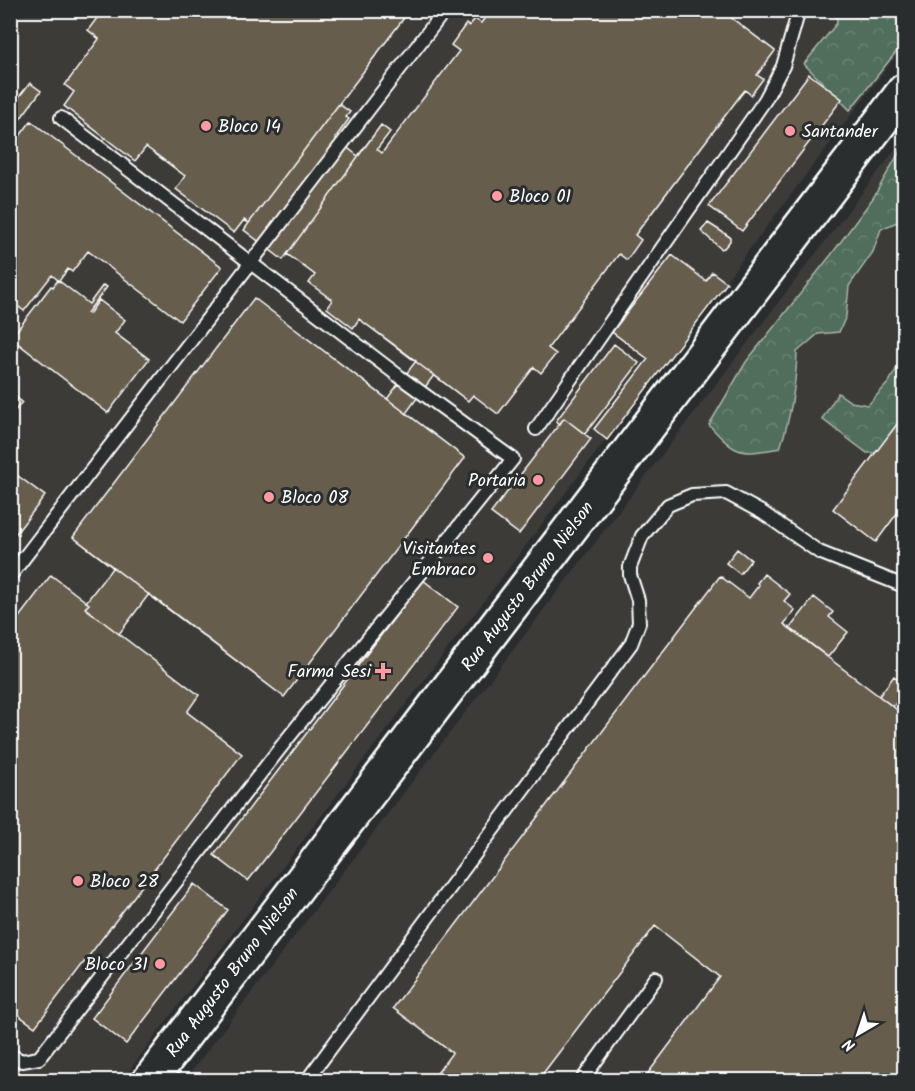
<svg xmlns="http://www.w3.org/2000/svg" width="915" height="1091" viewBox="0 0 915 1091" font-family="Kalam,sans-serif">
	<defs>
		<pattern id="forest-crowns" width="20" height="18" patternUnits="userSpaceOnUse" patternTransform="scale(1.5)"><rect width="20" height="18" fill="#516d5c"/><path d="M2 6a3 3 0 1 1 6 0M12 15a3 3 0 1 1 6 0" fill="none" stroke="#6b8374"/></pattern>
	</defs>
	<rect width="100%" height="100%" fill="#2a2d2e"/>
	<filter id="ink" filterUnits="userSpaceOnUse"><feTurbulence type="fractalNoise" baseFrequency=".0167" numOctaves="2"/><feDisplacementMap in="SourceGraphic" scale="12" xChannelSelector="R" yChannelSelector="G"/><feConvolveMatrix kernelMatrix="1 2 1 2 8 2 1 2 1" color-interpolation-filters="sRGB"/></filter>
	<g filter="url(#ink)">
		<path fill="#3c3b38" d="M10,11H904V45L122,1080H11Z
			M904,138V1080H185L361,849Z"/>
		<path fill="url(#forest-crowns)" stroke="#a8b6ae" stroke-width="1.5" d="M836,11H904V42L850,110L804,64L837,23Z
			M904,144V219L881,229L873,252L849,286L846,316L839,332L818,334L797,352C796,386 791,416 780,448C739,455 738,456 709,425L746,362L831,255L873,198Z
			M904,355V440L894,452L867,453L822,419L838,393L851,402L868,405L889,382Z"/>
		<path fill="#665d4e" stroke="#fff" stroke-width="1.5" d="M103,10H111L118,15L121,10H410L339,104L350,112L346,117L349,119L335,138L358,156L381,125L390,132L377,149L382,153L459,51L451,45L466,24L469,26L475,19L481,23L491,10H721L775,51L757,75L763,79L751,95L745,90L740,96L635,235L641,240L627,260L619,254L548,348L556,354L541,373L534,367L498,414L473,395L468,401L434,375L406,413L465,458L284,697L149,594L119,634L85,608L89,604L86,602L113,567L73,537L254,298L387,399L416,361L359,319L353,328L327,308L332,300L309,283L315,275L287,254L283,260L244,230L249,223L244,220L234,233L176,189L185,176L146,147L135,161L64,106L74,92L65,85L99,39L88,30Z
			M103,10H111L118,15L121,10H410L249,223L244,220L234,233L176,189L185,176L146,147L135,161L64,106L74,92L65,85L99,39L88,30Z
			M491,10H721L775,51L757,75L763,79L751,95L745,90L740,96L635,235L641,240L627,260L619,254L548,348L556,354L541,373L534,367L498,414L473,395L468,401L359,319L353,328L327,308L332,300L309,283L315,275L287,254L381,125L390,132L377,149L382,153L459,51L451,45L466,24L469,26L475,19L481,23Z
			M809,74L842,99L742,231L709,206Z
			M30,83L41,91L12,130L10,108Z
			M31,121L222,267L180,321L88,251L72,272L68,269L59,281L52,275L24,311L10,300V149Z
			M708,223L730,237V241L724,248L721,249L701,231Z
			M672,255L706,281L712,272L727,283L607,440L594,429L648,359L612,332Z
			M58,280L89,304L103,285L107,287L87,313L89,314L99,300L125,320L115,333L149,359L108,413L11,338L51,286L53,287Z
			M254,298L465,458L284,697L73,537Z
			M614,344L639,363L585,434L564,418L560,424L556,421Z
			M10,393L22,402L10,417Z
			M904,415V504L876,542L833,509Z
			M564,418L591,439L519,534L491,513Z
			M10,470L45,496L10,541Z
			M737,549L751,560L740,574L726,563Z
			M764,574L790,594L784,601L795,610L784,624L904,715V1080H643L720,977L655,926L538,1080H432L452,1053L393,1008L720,576L749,598L759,585L757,583Z
			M51,575L89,604L85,608L199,695L187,712L242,754L35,1027L10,1009V629Z
			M423,580L458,607L248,881L214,855Z
			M814,597L833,612L829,617L848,632L828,657L790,628Z
			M894,676L904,684V692L893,707L879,696Z
			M194,884L228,910L126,1044L92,1018Z"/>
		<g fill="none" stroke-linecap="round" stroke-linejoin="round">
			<defs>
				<path id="service" d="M536,429L765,100L783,66L799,10
					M10,576L445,10
					M10,1055L22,1061L39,1058L288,738L513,459L400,377L61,118
					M307,1080L631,644L639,623L638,600L630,575V567L642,536L668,505L692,495L726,493L763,513L819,552L904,586
					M582,1080L656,978"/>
				<path id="secondary" d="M150,1080L904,91"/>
			</defs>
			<use href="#service" stroke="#fff" stroke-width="16"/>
			<use href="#secondary" stroke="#fff" stroke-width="38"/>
			<use href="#service" stroke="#2a2d2e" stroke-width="12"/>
			<use href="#secondary" stroke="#2a2d2e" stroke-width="33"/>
		</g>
	</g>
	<g fill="#ff9aa2" stroke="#2a2d2e" stroke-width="2">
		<circle cx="206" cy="126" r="6"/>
		<circle cx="790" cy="131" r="6"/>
		<circle cx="497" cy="196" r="6"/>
		<circle cx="538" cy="480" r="6"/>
		<circle cx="269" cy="497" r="6"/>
		<circle cx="488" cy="558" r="6"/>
		<path d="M380 662h6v6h6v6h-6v6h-6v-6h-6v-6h6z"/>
		<circle cx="78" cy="881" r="6"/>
		<circle cx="160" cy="964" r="6"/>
	</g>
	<g text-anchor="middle" stroke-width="6" stroke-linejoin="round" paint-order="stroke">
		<g font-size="18" fill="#fff" stroke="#2a2d2e" text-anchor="start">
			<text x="218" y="132">Bloco 14</text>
			<text x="802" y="137">Santander</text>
			<text x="509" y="202">Bloco 01</text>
			<text x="526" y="486" text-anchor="end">Portaria</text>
			<text x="281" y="503">Bloco 08</text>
			<text x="476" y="554" text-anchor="end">Visitantes<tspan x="476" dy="21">Embraco</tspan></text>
			<text x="371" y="677" text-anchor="end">Farma Sesi</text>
			<text x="90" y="887">Bloco 28</text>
			<text x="148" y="970" text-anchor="end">Bloco 31</text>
		</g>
		<g font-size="18" fill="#fff" stroke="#2a2d2e">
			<text transform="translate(527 586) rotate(-53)" y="6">Rua Augusto Bruno Nielson</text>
			<text transform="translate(232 972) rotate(-53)" y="6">Rua Augusto Bruno Nielson</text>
		</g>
	</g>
	<rect width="915" height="1091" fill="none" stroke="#2a2d2e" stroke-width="36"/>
	<rect x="18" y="18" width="879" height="1055" fill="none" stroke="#fff" stroke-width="2" filter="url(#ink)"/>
	<g transform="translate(858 1034) rotate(219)" stroke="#2a2d2e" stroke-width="4.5" paint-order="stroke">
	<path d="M0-4.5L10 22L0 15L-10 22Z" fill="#ffffff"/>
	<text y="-9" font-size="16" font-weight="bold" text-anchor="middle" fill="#ffffff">N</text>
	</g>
</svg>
